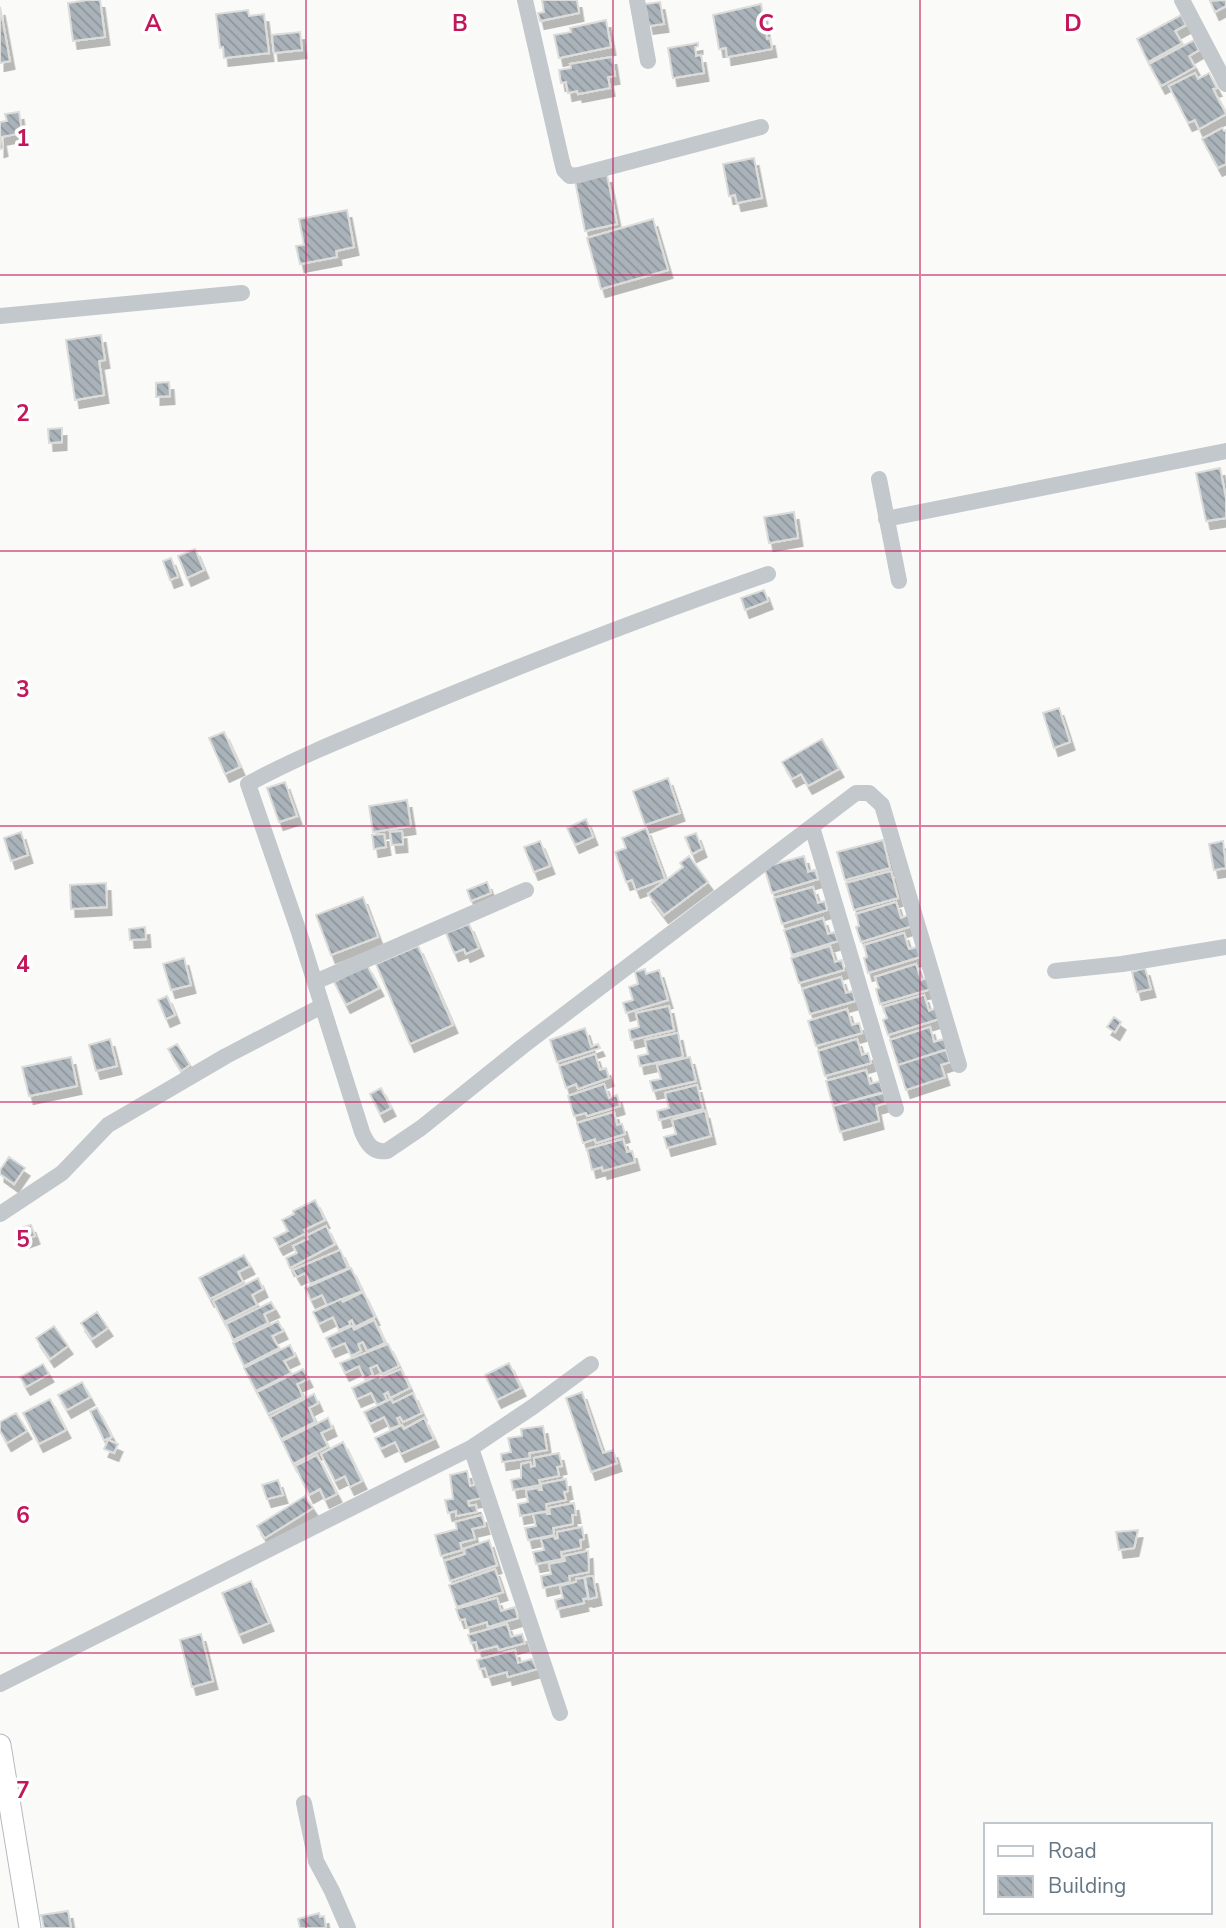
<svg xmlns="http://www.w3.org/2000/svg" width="1226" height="1928" viewBox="0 0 1226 1928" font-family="'Nunito Sans',sans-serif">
	<defs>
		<pattern id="building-back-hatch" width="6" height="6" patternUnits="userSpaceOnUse" patternTransform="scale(1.75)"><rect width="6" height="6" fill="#aab3b9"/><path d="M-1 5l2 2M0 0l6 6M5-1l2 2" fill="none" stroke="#8e969c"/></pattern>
		<filter id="shadow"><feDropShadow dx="4.5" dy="8" stdDeviation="0" flood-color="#0004"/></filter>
	</defs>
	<rect width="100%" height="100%" fill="#fafaf8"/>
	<path fill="url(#building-back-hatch)" stroke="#dcdcda" stroke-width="2" filter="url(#shadow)" d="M88,0H100L105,37L73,41L68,3Z
		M542,0H577L579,13L540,21L538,13L544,12Z
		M1226,0V6L1215,12L1210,1Z
		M660,2L664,24L649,26L645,4Z
		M761,4L767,39L770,38L772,49L727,57L726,48L719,49L713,15Z
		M0,7L10,61L0,63Z
		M248,10L249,16L264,14L269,53L224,58L223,47L220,48L216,14Z
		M1181,15L1186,25L1175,31L1182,43L1148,62L1137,39Z
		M606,20L611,47L559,58L554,35L571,32L570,28Z
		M300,32L302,50L274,53L272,35Z
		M1194,40L1199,50L1189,56L1195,67L1161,86L1149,64Z
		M698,43V46L695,47L696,56L701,55L704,73L673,78L668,48Z
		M612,57L615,76L608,77L610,88L578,94L577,91L568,93L566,82L561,83L559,70L571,68L570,64Z
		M1195,73L1198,79L1209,73L1217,88L1213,89L1226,114L1199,129L1195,120L1188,123L1169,86Z
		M19,112L22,133L1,137L3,148L0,149V122L7,121L5,114Z
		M1222,128L1224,131L1226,130V164L1218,168L1202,139Z
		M754,158L762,198L737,203L735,195L729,196L723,164Z
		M607,175L617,224L585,231L575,181Z
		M347,210L354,247L336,251L337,257L300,264L296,246L304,245L299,219Z
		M653,219L668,270L601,289L587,238Z
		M101,335L105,360L99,361L104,395L75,400L66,340Z
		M169,382L170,396L156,397V383Z
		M62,428V442L49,443L48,429Z
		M1220,468L1226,498V518L1206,521L1196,473Z
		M794,512L798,538L769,543L764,517Z
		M195,549L204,570L187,578L178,556Z
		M171,558L178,577L170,580L163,561Z
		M764,590L768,601L745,610L741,598Z
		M1059,708L1070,742L1054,748L1043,713Z
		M224,732L240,767L225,774L209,738Z
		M822,739L839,769L808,786L801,774L792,779L782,762Z
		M668,778L680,813L645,825L633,791Z
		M285,782L297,816L279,822L267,788Z
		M407,800L411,826L373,832L369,806Z
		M586,819L593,837L575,845L567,828Z
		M646,828L665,879L636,890L632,880L626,882L615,852L626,848L622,838Z
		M402,831L403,844L392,845L390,832Z
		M21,832L28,855L11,861L4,838Z
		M696,833L702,849L692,854L685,837Z
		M384,834L386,847L374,849L372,835Z
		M883,840L890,868L845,880L837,852Z
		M540,841L550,866L534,872L524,847Z
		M1223,841L1226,868L1214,870L1209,844Z
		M689,856L708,882L664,915L648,894L683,867L680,863Z
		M804,856L808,872L815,870L818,879L772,893L764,867Z
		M891,871L898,898L854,910L846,883Z
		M487,882L491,893L471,901L467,890Z
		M106,883L107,907L71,909L70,885Z
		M813,887L818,903L825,901L827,910L782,924L774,898Z
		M363,897L378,937L331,955L316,915Z
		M896,902L901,918L909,915L912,926L861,942L856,927L859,926L856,914Z
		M823,918L828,934L835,932L838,941L792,955L784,930Z
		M469,924L479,948L466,954L464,949L454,953L446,933Z
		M145,927L146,939L130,940L129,929Z
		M904,933L909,949L917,947L920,957L868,973L864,958L867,957L864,945Z
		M418,946L453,1025L410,1044L376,964Z
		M830,946L835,962L842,960L844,970L799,983L791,958Z
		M184,958L191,985L171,990L163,964Z
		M916,964L921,980L928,978L931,989L880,1004L876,989L879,988L875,977Z
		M367,965L379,988L346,1005L334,982Z
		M1145,968L1151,989L1137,992L1132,972Z
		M645,969L646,974L659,970L668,1000L626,1013L623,1003L633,1000L629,987L638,984L635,972Z
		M841,977L846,993L853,991L855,1001L810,1014L802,989Z
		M924,995L929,1011L936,1008L939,1019L888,1035L883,1020L887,1018L883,1007Z
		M167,996L175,1015L166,1019L158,1000Z
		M669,1006L674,1030L631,1040L629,1030L639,1027L636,1013Z
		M847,1009L852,1025L859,1023L862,1033L816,1046L808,1021Z
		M1114,1017L1121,1022L1115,1032L1107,1027Z
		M930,1027L934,1042L944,1039L947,1049L898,1065L890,1040Z
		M585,1028L591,1047L598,1044L600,1048L557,1062L550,1040Z
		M678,1033L683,1057L640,1066L638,1056L648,1054L645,1040Z
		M110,1039L117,1066L96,1071L89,1045Z
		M857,1039L862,1055L868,1053L871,1063L825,1076L818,1051Z
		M177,1044L190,1065L181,1071L168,1049Z
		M946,1050L950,1062L941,1065L945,1077L906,1090L898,1065Z
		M595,1054L600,1070L606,1068L609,1078L578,1089L576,1084L566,1088L559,1066Z
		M71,1057L77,1086L29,1096L22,1067Z
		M690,1057L696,1081L653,1091L650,1081L661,1079L657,1065Z
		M866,1070L870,1084L880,1081L883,1092L833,1106L826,1081Z
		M604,1084L609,1098L617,1095L620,1106L587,1116L586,1113L574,1116L568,1096Z
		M697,1085L703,1109L659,1120L657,1111L669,1108L665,1093Z
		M381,1088L391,1108L380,1114L370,1094Z
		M884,1093L886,1103L876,1106L879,1121L840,1132L833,1106Z
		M705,1111L711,1136L667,1148L664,1137L676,1134L672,1120Z
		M614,1112L617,1125L622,1124L625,1134L596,1143L595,1139L583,1143L577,1123Z
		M623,1139L627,1152L632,1151L635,1162L603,1171L602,1167L592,1170L587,1149Z
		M9,1157L25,1168L14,1184L0,1174V1170Z
		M315,1200L325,1220L304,1230L306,1233L279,1247L274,1238L288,1231L282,1220L294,1214L293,1211Z
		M31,1225L35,1236L24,1240L20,1228Z
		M326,1226L335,1244L290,1268L286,1258L297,1253L293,1246L308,1239L306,1236Z
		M340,1250L348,1268L310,1284L305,1273L297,1277L293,1270Z
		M244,1255L250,1266L238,1272L243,1282L210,1299L199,1278Z
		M351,1268L362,1291L327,1305L322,1295L311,1300L305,1288Z
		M258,1278L263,1289L252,1295L257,1305L224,1322L213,1301Z
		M363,1292L375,1317L355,1327L352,1320L349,1322L350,1325L339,1330L333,1317L319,1324L313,1312L341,1299L343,1302Z
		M271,1302L275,1309L264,1314L268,1323L233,1340L226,1324Z
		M97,1312L108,1328L92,1339L81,1323Z
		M374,1320L385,1343L367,1351L363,1342L358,1344L361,1351L351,1356L345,1343L331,1349L326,1338L352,1326L354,1330Z
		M278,1321L283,1331L272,1336L279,1348L244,1366L233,1343Z
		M54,1326L68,1346L50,1359L36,1338Z
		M388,1344L399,1366L382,1374L377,1365L370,1368L373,1375L365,1379L359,1366L345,1373L340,1363Z
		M290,1345L295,1356L284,1361L291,1373L256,1391L244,1368Z
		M509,1363L521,1388L497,1400L485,1375Z
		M43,1364L49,1374L26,1387L20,1377Z
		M303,1369L308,1379L297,1384L303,1397L268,1414L257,1392Z
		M401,1369L410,1388L390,1398L388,1392L384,1394L387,1400L377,1405L371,1393L357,1399L352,1388L379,1375L380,1378Z
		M82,1382L90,1397L67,1410L58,1395Z
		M582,1392L603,1453L613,1450L617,1463L591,1472L566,1398Z
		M413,1393L422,1413L403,1422L400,1417L397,1418L400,1425L390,1429L384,1417L370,1424L364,1412L391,1399L393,1403Z
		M314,1394L318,1403L309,1408L315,1422L281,1439L270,1417Z
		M50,1399L66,1430L39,1444L23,1413Z
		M97,1408L112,1437L104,1440L90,1411Z
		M16,1413L27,1431L7,1443L0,1431V1422Z
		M328,1418L332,1428L321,1433L328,1446L293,1464L282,1441Z
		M424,1418L434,1439L401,1454L395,1442L381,1449L375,1438L402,1425L404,1429Z
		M543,1426L547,1450L529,1453L530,1458L502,1462L501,1454L511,1452L508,1438L522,1436L521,1429Z
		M108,1440L118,1444L114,1453L104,1449Z
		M343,1442L362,1481L350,1487L345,1476L335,1481L321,1454Z
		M559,1453L562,1466L557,1467L559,1476L539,1480L540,1485L513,1490L511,1480L521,1478V1464L530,1462L531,1467L535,1466L534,1458Z
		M317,1455L337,1494L325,1500L320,1489L309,1495L295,1466Z
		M467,1471L470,1486L479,1484L482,1498L468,1501L469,1506L476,1505L477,1512L456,1516V1511L448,1513L445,1500L453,1499L450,1475Z
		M566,1479L568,1491L564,1492L566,1500L546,1504L547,1511L520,1516L518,1504L528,1502L526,1490L539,1488V1490H542L541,1484Z
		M278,1480L283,1495L267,1499L262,1485Z
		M305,1496L313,1508L265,1538L257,1526Z
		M574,1503L576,1515H572L573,1524L553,1528L554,1535L528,1540L525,1528L536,1526L533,1514L546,1512L547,1514H550L549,1508Z
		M482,1515L485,1526L472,1529L475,1539L460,1543L462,1550L441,1556L435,1535L457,1529L455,1522Z
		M582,1527L584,1539L580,1540L581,1548L561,1552L562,1559L536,1564L533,1552L544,1550L541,1539L554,1536L555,1539L558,1538L557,1532Z
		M1138,1530L1134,1548L1119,1550L1116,1532Z
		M489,1540L497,1565L450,1581L444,1561L465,1554L464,1549Z
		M588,1551L589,1572L569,1576L570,1582L543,1588L541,1576L551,1574L549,1564L565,1561L564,1556Z
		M495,1569L503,1592L457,1607L449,1585Z
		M593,1576L597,1597L589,1599L585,1577Z
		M584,1578L588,1598L583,1599L584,1603L557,1609L555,1600L563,1598L560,1586L576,1582V1579Z
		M251,1581L269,1623L239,1635L222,1593Z
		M497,1598L501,1611L515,1607L518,1618L488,1627L487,1622L467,1628L465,1619L460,1620L456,1609Z
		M507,1624L511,1637L522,1634L525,1643L499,1650L497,1646L478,1651L476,1642L471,1643L468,1635Z
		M201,1634L213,1681L192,1687L180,1640Z
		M515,1650L518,1663L532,1659L537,1669L508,1677L507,1672L488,1677L485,1668L480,1669L477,1660Z
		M68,1911L71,1928H44L41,1915Z
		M319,1913L320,1917L324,1916L326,1928H300L298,1919Z"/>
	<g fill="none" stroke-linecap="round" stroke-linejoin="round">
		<defs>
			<path id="secondary" d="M0,1745L30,1928"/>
		</defs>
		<use href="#secondary" stroke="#b3babf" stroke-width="23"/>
		<path stroke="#c3c8cc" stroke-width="16" d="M525,0L561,158L564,170L570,176L579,175L761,127
			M637,0L648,61
			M1182,0L1226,84
			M0,316L242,293
			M879,479L899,581
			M886,519L1226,451
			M768,574C650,615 534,660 418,708C361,732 303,754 248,784L299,932L362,1132C367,1144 373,1153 387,1151L421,1128L523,1046L856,793H869L882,805L959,1065
			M812,827L896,1109
			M1055,971L1122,964L1226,947
			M315,982L526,890
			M0,1214L62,1173L108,1125L226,1056L322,1006
			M471,1448L560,1713
			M0,1684L471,1448L534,1406L591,1364
			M304,1803L316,1861L332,1891L348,1928"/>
		<use href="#secondary" stroke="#fff" stroke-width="21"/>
	</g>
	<path fill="none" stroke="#c2185b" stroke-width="2" stroke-opacity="0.55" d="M306,0V1928M613,0V1928M920,0V1928M0,275H1226M0,551H1226M0,826H1226M0,1102H1226M0,1377H1226M0,1653H1226"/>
	<g font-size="23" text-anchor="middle" font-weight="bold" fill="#c2185b" stroke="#fff" stroke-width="7" stroke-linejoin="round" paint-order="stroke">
		<text x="153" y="31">A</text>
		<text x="460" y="31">B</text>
		<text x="766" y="31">C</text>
		<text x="1073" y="31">D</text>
		<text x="23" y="146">1</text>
		<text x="23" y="421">2</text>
		<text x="23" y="697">3</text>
		<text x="23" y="972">4</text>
		<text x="23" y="1247">5</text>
		<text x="23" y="1523">6</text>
		<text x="23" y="1798">7</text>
	</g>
	<rect x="984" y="1823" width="228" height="91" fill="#ffffff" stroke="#c1c8cd" stroke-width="2"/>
	<rect x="998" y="1846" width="35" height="10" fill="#ffffff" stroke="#c1c8cd" stroke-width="2"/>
	<text x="1048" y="1858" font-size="21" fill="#657683">Road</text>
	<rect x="998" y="1876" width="35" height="21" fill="url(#building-back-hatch)" stroke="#c1c8cd" stroke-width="2"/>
	<text x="1048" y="1893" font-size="21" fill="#657683">Building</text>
</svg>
